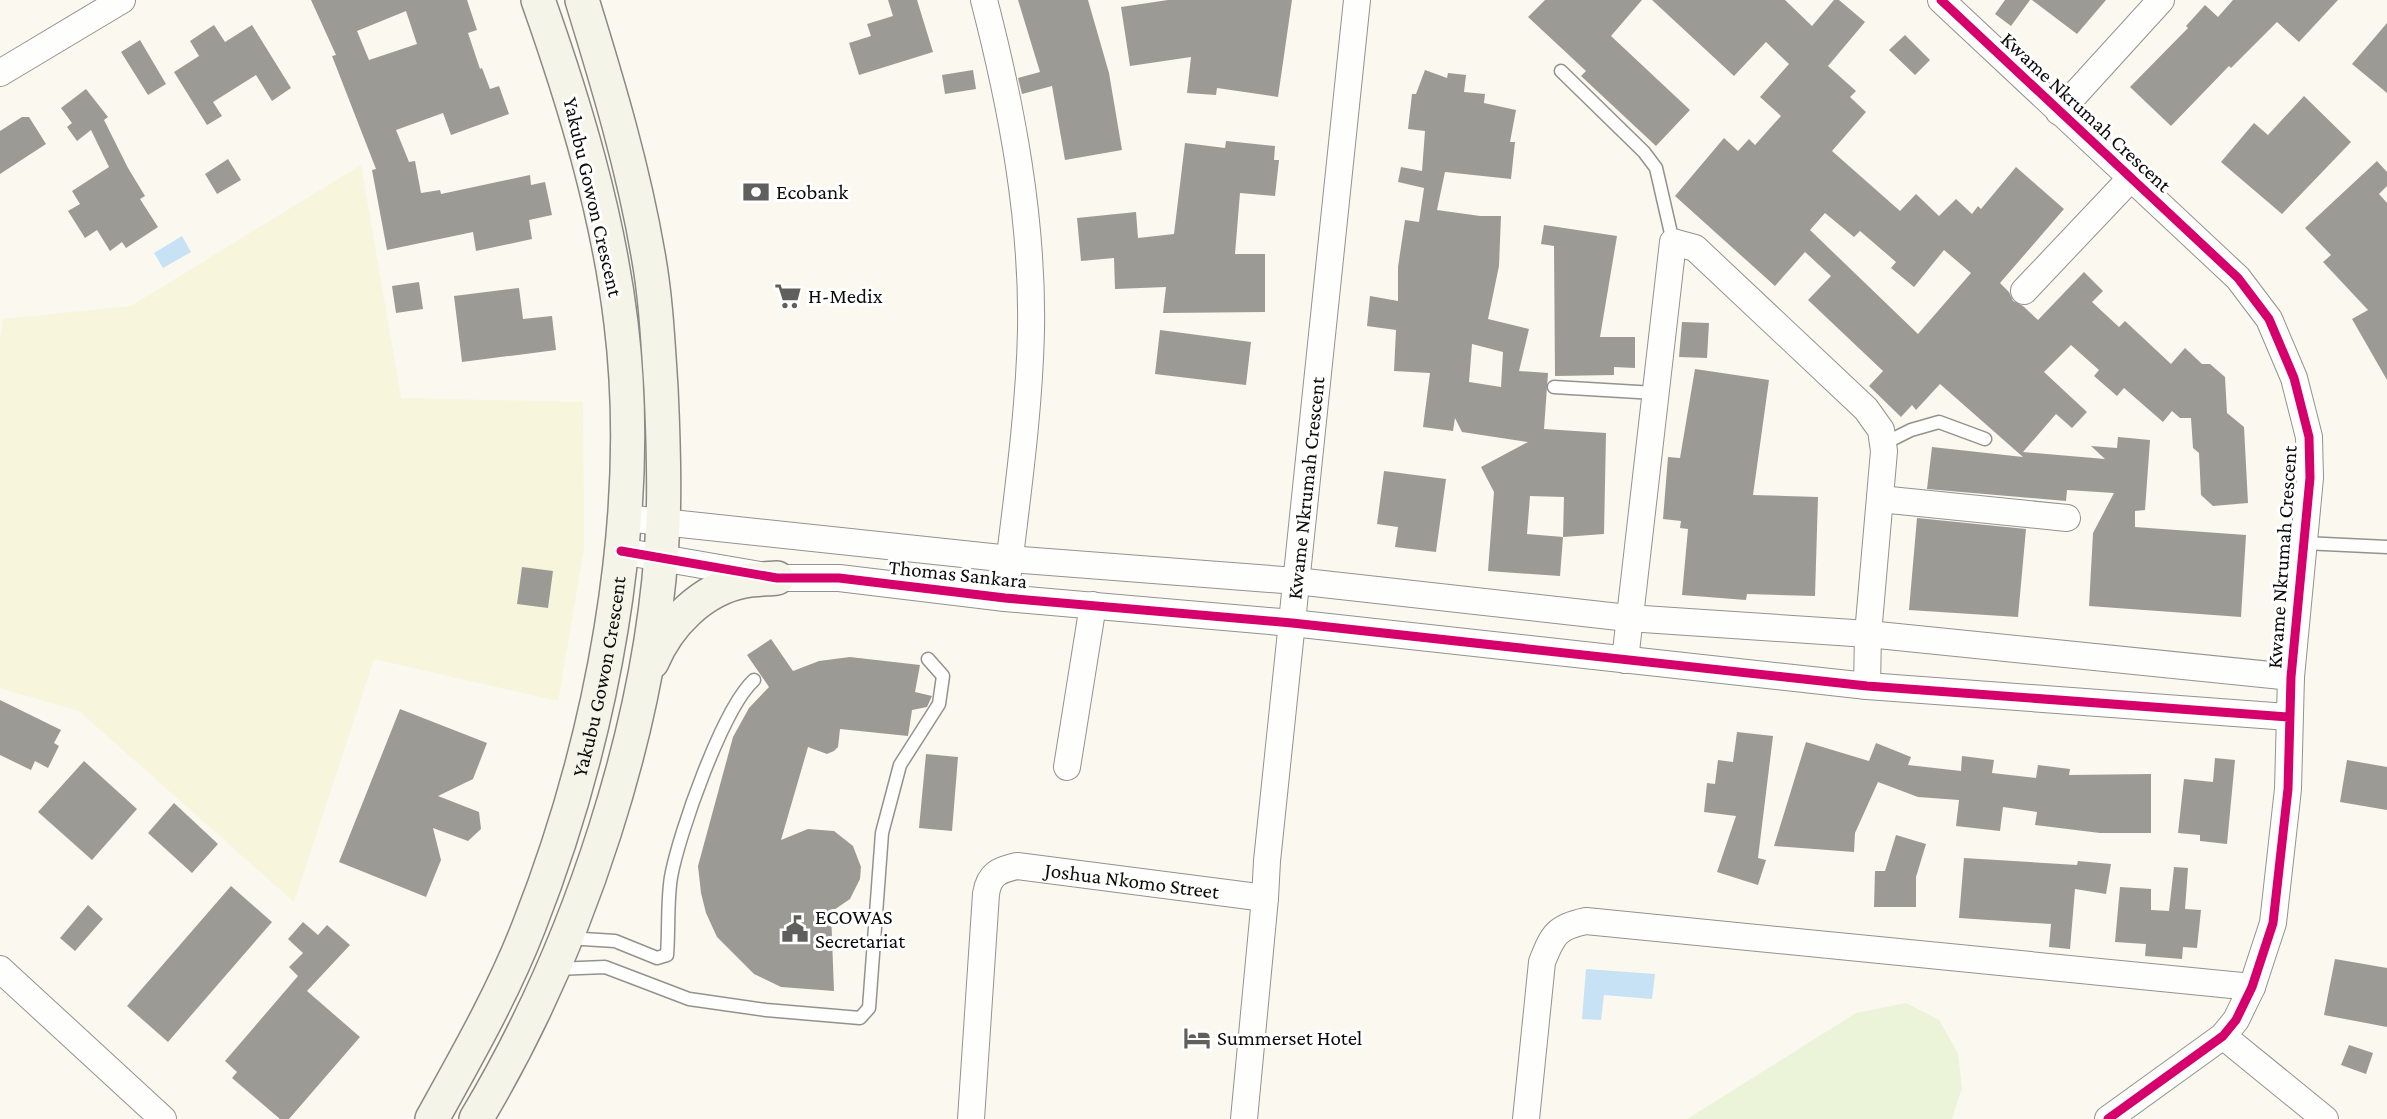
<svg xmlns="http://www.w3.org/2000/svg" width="2387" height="1119" viewBox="0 0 2387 1119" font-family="'Crimson Pro',serif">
	<rect width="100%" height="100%" fill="#faf8ef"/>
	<path fill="#f7f5db" d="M361,165L401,398L583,402L584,549L558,701L374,659L294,902L79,711L0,688V341L3,319L131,306Z"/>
	<path fill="#ebf4d9" d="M1906,1003L1939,1020L1958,1053L1962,1088L1952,1119H1687L1856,1013Z"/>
	<path fill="#c6e2f4" d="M182,236L191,252L163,268L154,253Z
		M1586,969L1655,974L1652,999L1604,995L1601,1020L1582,1019Z"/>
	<path fill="#9c9a95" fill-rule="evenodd" d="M311,0H467L477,30L468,33L480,69L482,68L490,89L499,86L509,114L451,135L443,113L396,130L409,162L415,161L421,193L440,190L441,194L530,175L531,185L545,182L552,215L529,220L532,239L476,251L473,232L387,250L372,170L376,169L332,56L336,55ZM406,11L417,44L369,60L357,31Z
		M888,0H917L933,52L859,75L849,43L871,36L867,24L893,16Z
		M1018,0H1088L1109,73L1122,150L1065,160L1052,86L1022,94L1018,78L1040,72Z
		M1168,0H1292L1278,97L1217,88L1216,95L1187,93L1191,57L1130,66L1121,7Z
		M1545,0H1642L1611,36L1690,110L1656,146L1581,76L1586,71L1528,17Z
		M1652,0H1785L1812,26L1834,0H1839L1865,22L1828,66L1856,91L1850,97L1866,112L1832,151L1900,211L1916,194L1939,216L1956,199L1972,214L1978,206L1981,209L2016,167L2064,209L2000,283L2009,292L2013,301L2023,306L2038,320L2084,272L2103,291L2092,302L2119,327L2125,321L2171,364L2185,348L2202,364H2210L2225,377L2227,413L2244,427L2248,503L2213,506L2201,495L2199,453L2193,448L2191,418H2180L2172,411L2163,422L2124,388L2117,396L2094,376L2099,370L2071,345L2044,372L2087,412L2072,428L2056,414L2023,452L2105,459L2091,446L2117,448L2118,437L2150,440L2145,510L2135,511V527L2246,535L2241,617L2089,606L2093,533L2114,493L2067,490L2066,501L1927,489L1932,447L2023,457L1940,384L1916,410L1912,405L1901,417L1869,386L1883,371L1808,300L1831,276L1805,252L1775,286L1675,196L1724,138L1738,151L1749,139L1755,145L1781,116L1760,97L1789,64L1766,42L1734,76ZM1825,213L1854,237L1860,231L1896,262L1891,268L1914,287L1944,250L1971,273L1918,334L1810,230Z
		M2005,0H2030L2011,26L1995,14Z
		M2032,0H2106L2077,34Z
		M2233,0H2338L2299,42L2277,22L2231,68L2229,66L2171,126L2130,87L2188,28L2186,26L2205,5L2218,17Z
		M2387,23V93L2352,64Z
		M214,25L225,42L252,25L291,88L272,101L256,75L213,102L222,116L207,125L174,72L199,56L190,41Z
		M1905,35L1930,60L1915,75L1889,50Z
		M140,40L166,84L148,95L121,52Z
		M973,70L976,89L945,94L942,75Z
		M1425,70L1447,78L1448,73L1466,75L1464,92L1485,94L1484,103L1516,110L1510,142H1515L1511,179L1445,172L1437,210L1480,216H1501L1499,266L1488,319L1529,329L1519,371L1548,373L1544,429L1606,433L1604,534L1563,537L1564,497L1530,496L1527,534L1563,537L1560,576L1488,571L1494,492L1481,467L1528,442L1462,432L1455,418L1453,431L1423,427L1430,373L1394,371L1396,330L1367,326L1370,296L1398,301V267L1405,220L1419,222L1424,188L1398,182L1401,167L1422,171L1425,131L1408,129L1412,94H1416ZM1472,344L1503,352L1501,387L1469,382Z
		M86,89L108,117L104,120L128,168L145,196L140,199L158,227L126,248L122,242L110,251L97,230L85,238L68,211L80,204L72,191L109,167L91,130L77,141L67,127L72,123L61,108Z
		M2304,96L2351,142L2282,214L2221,162L2254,123L2268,135Z
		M22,117H29L46,144L0,174V131Z
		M1226,141L1275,146L1274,160H1279L1275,196L1240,193L1235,254H1265V312L1163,313L1166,287L1115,289L1114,258L1081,261L1077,218L1136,212L1138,238L1174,234L1185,143L1225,148Z
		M228,159L241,180L217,194L205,174Z
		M2377,161L2387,172V186L2379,194L2387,203V380L2352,319L2368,310L2323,262L2331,255L2305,228Z
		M1544,225L1617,236L1600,337H1635V368L1614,367V375L1555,376L1554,246L1541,244Z
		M419,282L423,309L396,313L392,286Z
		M519,288L523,319L552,316L556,350L462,362L454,296Z
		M1682,322L1709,323L1707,358L1679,357Z
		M1160,330L1251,342L1246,385L1155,374Z
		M1695,369L1769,380L1753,495L1818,497L1815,596L1747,594L1746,600L1682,595L1688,529L1680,528L1681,521L1663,519L1668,457L1680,458Z
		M1384,471L1446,479L1436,552L1395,547L1398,527L1377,524Z
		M1917,518L2026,529L2018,617L1909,610Z
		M522,567L553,571L548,608L517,604Z
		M771,639L793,671L819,661L850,657L920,665L915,692L932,696L927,707L912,710L908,736L840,729L838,747L834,751L827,754L808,747L781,840L808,829L834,831L853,846L861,867L860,879L850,899L831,912L834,991L781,987L754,974L717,937L706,913L701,893L698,866L733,737L749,708L769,687L747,655Z
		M0,700L61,730L54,743L59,746L48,768L35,761L31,770L0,755Z
		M400,709L487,743L473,779L438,796L479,812L481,829L468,841L433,828L441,860L426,897L339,862Z
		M1737,732L1773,736L1758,858L1766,860L1758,885L1717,872L1736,816L1704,812L1707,783L1715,784L1718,760L1733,762Z
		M1806,742L1869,761L1876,743L1911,757L1908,765L1961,771L1962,756L1994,760L1992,773L2036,778L2038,765L2070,769L2069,775L2151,774V833H2100L2035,825L2037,812L2003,807L2000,831L1956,826L1959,800L1918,797L1878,782L1855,833L1854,852L1774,846Z
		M926,754L958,757L952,831L919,828Z
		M2215,758L2235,760L2227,844L2200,841V835L2178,833L2184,779L2213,782Z
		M2347,760L2387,767V810L2340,802Z
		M84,761L137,809L92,860L38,812Z
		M174,803L218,844L192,873L148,833Z
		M1896,835L1926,844L1916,877V907H1874L1875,871H1885Z
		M1964,858L2077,865L2078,861L2111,864L2106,894L2075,889L2070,949L2049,947L2051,924L1959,918Z
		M2174,867L2188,868L2185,909L2201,910L2197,948L2183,947L2182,959L2145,956L2146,944L2115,942L2120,887L2151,889V910L2169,911Z
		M231,886L272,922L168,1042L127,1006Z
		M88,905L103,919L75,951L60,938Z
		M303,922L318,935L327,925L350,945L307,991L360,1037L289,1119H280L232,1078L237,1072L225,1061L298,976L289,967L303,953L288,939Z
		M2335,959L2387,968V1027L2324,1015Z
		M2349,1045L2373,1053L2366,1074L2341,1065Z"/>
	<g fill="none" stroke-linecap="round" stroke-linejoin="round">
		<defs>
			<path id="service" d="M1561,71L1644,152L1656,168L1673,242
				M1554,387L1655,393
				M1883,444L1911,430L1939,422L1985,439
				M2304,543L2387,547
				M567,938L615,941L657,958L667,955C669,930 667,902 671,877C679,833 723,708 754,680
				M555,969L605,967L689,999L766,1010L860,1018L869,1008L882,833L900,765L939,704L943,676L928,659"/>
			<g id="minor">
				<path d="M984,0C1012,108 1033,220 1031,331C1029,420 1015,510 1005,598"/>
				<path d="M1941,0L2238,278L2269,319L2294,378L2309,437L2310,478L2291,677L2288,789L2273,923L2252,987L2236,1020L2223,1036L2108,1119"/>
				<path d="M0,73L122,0"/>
				<path d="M2059,112L2161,0"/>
				<path d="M2024,291L2131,178"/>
				<path d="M1880,499L2067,518"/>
				<path d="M625,518L1010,559L1296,581L1628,618L1868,634L2291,677"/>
				<path d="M621,551L777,578H839L1005,598L1292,623L1867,686L2289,717"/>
				<path d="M1625,660L1673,242L1695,248L1866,409L1881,430L1884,451L1868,634L1867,686"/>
				<path d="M1067,767L1093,605"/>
				<path d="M0,969L163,1119"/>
				<path d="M2223,1036L2325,1119"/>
				<path id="s1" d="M971,1119L986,894C989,874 999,870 1017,866L1265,898"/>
				<path id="s2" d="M1244,1119L1265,898L1267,861L1357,0"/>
				<path d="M1526,1119L1542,962C1553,934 1557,927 1586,921L2252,987"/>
			</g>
			<g id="secondary">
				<path d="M652,662C668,624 702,589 744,581C755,579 767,579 777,578"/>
				<path id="s3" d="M432,1119C467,1056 503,993 529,926C601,743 645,519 621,323C608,214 575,104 538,0"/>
				<path d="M476,1119C578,949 655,721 663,522C665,478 663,432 661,388C658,343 656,298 648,254C633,167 608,84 582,0"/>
			</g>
		</defs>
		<use href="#service" stroke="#93928e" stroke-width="15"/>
		<use href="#minor" stroke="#93928e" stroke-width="28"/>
		<use href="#secondary" stroke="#8a8985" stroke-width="36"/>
		<use href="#service" stroke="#fefefd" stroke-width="12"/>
		<use href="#minor" stroke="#fefefd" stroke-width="26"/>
		<use href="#secondary" stroke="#f4f4e8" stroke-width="33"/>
		<defs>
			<path id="cycleway" d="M1941,0L2238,278L2269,319L2294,378L2309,437L2310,478L2291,677L2288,789L2273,923L2252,987L2236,1020L2223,1036L2108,1119
				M621,551L777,578H839L1005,598L1292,623L1867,686L2289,717"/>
		</defs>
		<use href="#cycleway" stroke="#fff" stroke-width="13"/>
		<use href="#cycleway" stroke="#d6006c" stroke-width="9"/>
	</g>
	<defs>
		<symbol id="bank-bare" viewBox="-9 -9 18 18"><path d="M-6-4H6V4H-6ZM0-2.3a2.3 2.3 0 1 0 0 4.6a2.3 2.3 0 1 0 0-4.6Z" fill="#5f5f5b" stroke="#fff" stroke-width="2.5" paint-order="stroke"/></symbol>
		<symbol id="supermarket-bare" viewBox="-9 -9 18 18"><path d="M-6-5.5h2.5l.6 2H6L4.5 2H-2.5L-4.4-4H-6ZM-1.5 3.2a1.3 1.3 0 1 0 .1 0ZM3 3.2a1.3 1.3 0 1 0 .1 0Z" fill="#5f5f5b" stroke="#fff" stroke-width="2.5" paint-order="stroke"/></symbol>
		<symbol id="civic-bare" viewBox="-9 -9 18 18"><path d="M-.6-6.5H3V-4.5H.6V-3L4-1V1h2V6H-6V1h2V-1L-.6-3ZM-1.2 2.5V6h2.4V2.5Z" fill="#5f5f5b" stroke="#fff" stroke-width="2.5" paint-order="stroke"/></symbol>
		<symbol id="hotel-bare" viewBox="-9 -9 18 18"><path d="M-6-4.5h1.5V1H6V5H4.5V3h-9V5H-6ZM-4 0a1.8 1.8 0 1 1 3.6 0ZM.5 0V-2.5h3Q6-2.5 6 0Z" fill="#5f5f5b" stroke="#fff" stroke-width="2.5" paint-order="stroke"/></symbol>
	</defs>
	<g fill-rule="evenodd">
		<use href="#bank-bare" x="737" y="173" width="38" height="38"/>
		<use href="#supermarket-bare" x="769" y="277" width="38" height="38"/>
		<use href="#civic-bare" x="776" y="910" width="38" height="38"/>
		<use href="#hotel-bare" x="1178" y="1019" width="38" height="38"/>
	</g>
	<g text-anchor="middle" stroke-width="6" stroke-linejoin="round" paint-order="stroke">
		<g font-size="21" fill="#0c0c0c" stroke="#fff">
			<text transform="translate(2086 112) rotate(43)" y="7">Kwame Nkrumah Crescent</text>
			<text transform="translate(593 197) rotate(77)" y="7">Yakubu Gowon Crescent</text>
			<text dy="7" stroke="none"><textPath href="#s2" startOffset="634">Kwame Nkrumah Crescent</textPath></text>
			<text transform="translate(2282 557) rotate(-86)" y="7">Kwame Nkrumah Crescent</text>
			<text transform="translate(958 574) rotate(6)" y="7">Thomas Sankara</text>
			<text dy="7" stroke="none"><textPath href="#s3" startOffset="476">Yakubu Gowon Crescent</textPath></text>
			<text dy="7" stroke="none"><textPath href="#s1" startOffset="387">Joshua Nkomo Street</textPath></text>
		</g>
		<g font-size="21" fill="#0c0c0c" stroke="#fff" text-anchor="start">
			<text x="776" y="199">Ecobank</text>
			<text x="808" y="303">H-Medix</text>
			<text x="815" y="924">ECOWAS<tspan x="815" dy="24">Secretariat</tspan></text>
			<text x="1217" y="1045">Summerset Hotel</text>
		</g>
	</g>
</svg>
